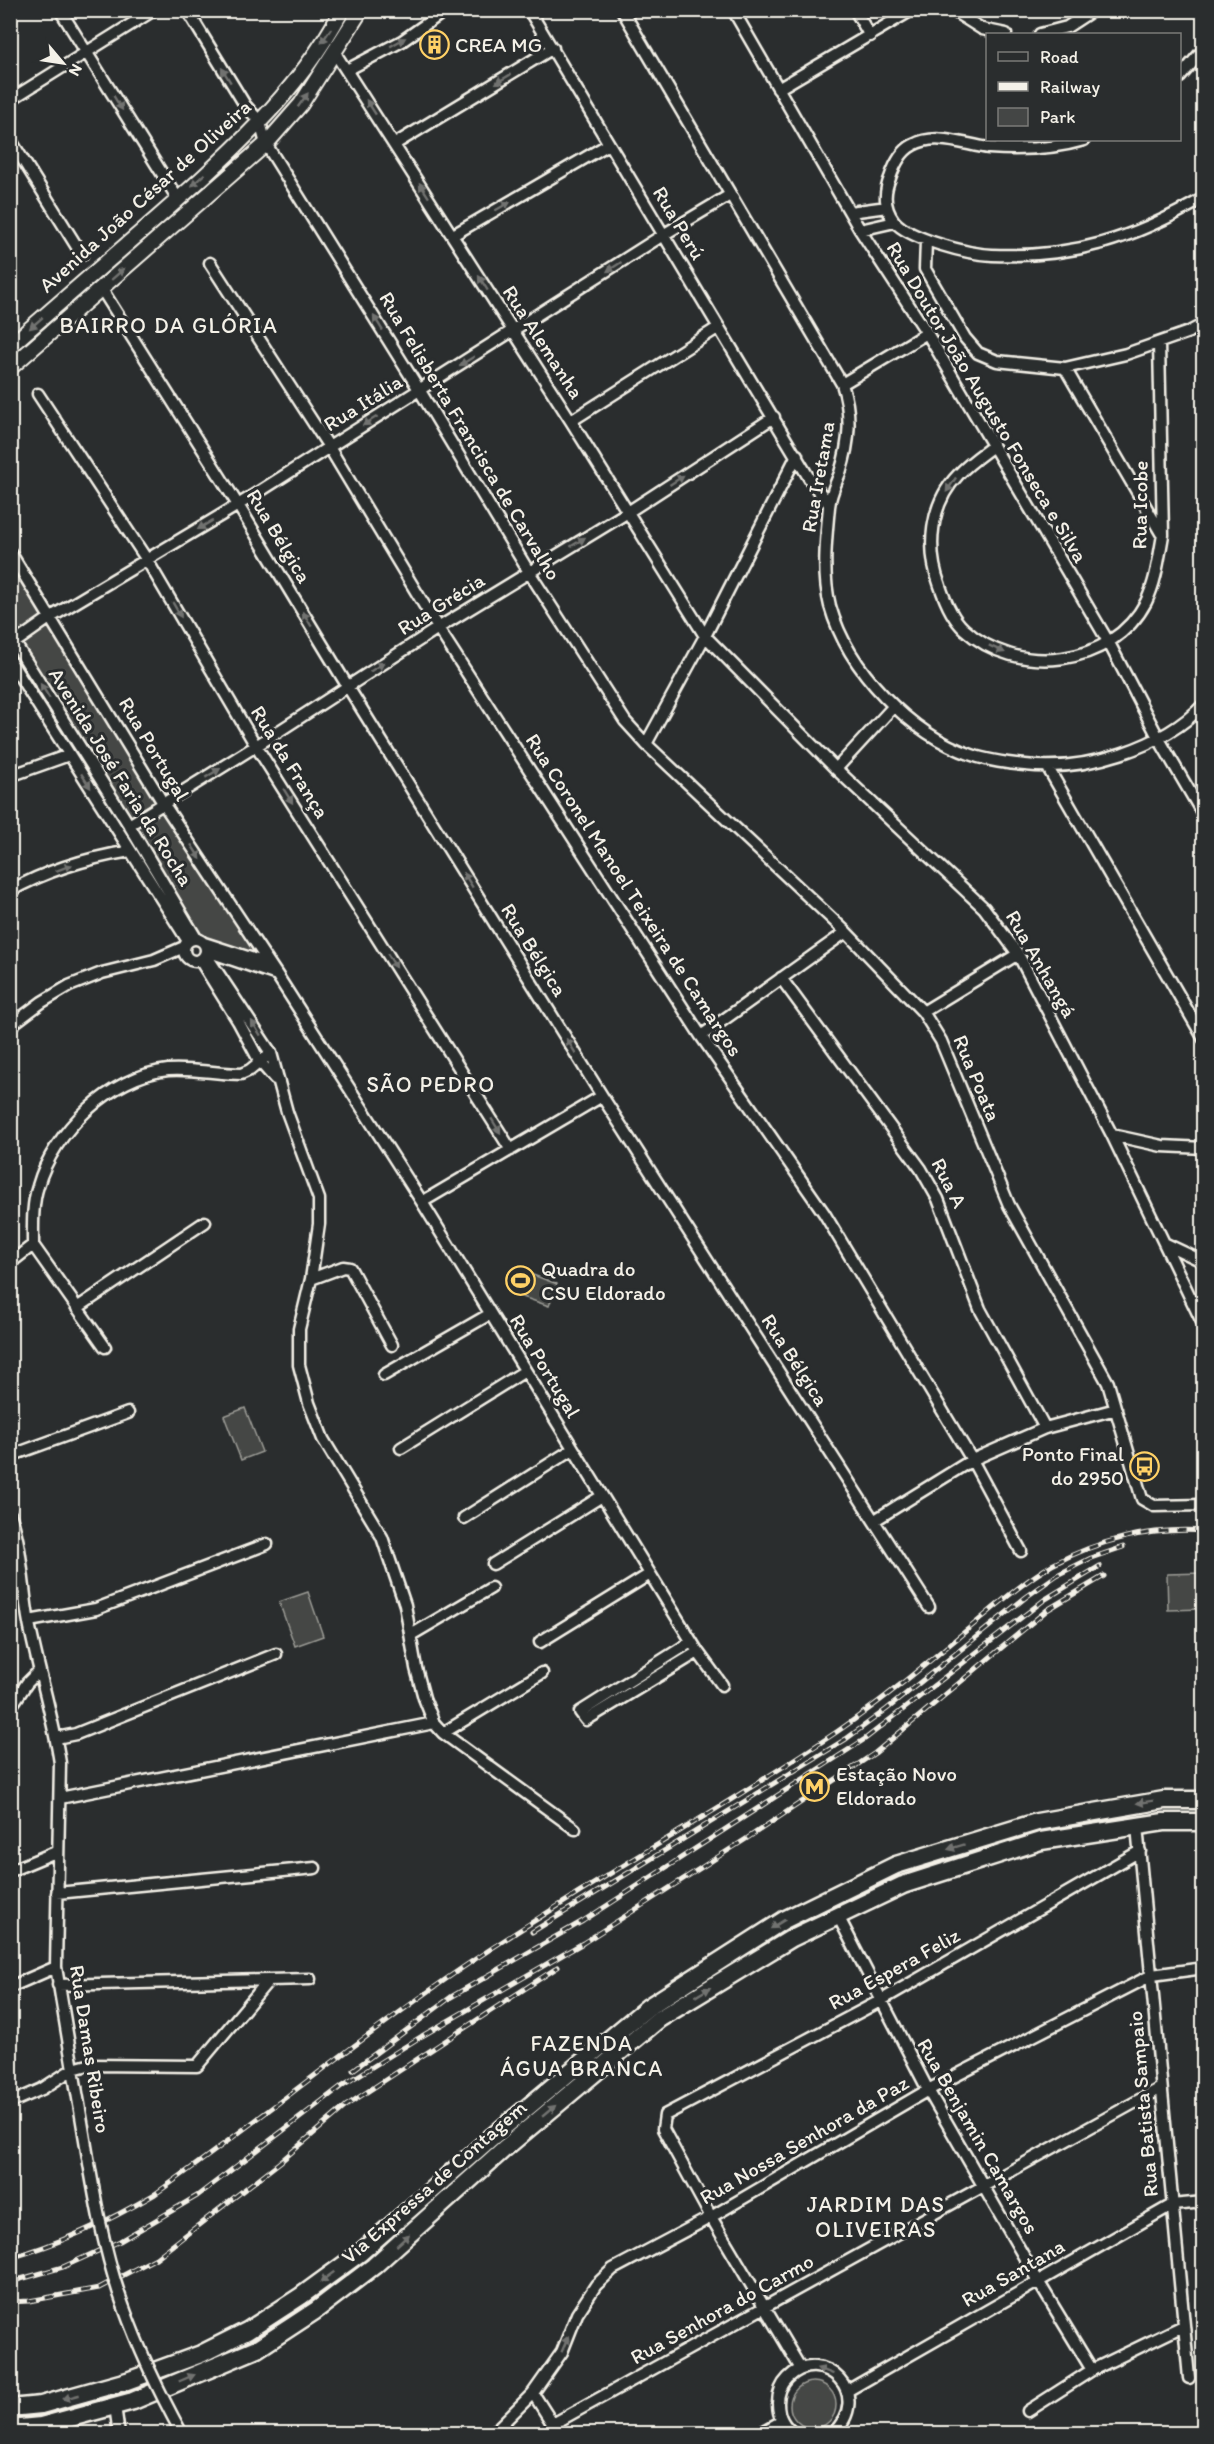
<svg xmlns="http://www.w3.org/2000/svg" width="1214" height="2444" viewBox="0 0 1214 2444" font-family="Itim,sans-serif">
	<rect width="100%" height="100%" fill="#2a2d2e"/>
	<filter id="ink" filterUnits="userSpaceOnUse"><feTurbulence type="fractalNoise" baseFrequency=".0167" numOctaves="2"/><feDisplacementMap in="SourceGraphic" scale="12" xChannelSelector="R" yChannelSelector="G"/><feConvolveMatrix kernelMatrix="1 2 1 2 8 2 1 2 1" color-interpolation-filters="sRGB"/></filter>
	<g filter="url(#ink)">
		<path fill="#444645" stroke="#9c9c96" stroke-width="1.5" d="M10,564L155,800L258,956L214,943L201,933L11,628Z
			M517,1269L557,1284L549,1306L508,1292Z
			M245,1408L262,1452L241,1460L224,1416Z
			M1203,1573V1609L1168,1610L1167,1574Z
			M308,1592L323,1636L295,1646L279,1602Z
			M790 2405a23 23 0 1 1 46 0a23 23 0 1 1-46 0Z"/>
		<g fill="none" stroke-linecap="round" stroke-linejoin="round">
			<defs>
				<path id="minor" d="M60,10L178,199
					M187,10L245,105L260,122L266,144L420,391L529,572L625,721L646,744L846,932L923,1012L941,1041L1009,1205L1108,1383L1142,1499L1154,1506L1204,1505
					M529,10L812,483L829,504
					M622,10L842,384C852,414 850,442 840,473C836,483 830,495 829,507C826,539 822,574 830,606C848,670 910,734 972,755C989,761 1007,763 1025,765C1084,772 1163,748 1204,704
					M733,10L860,230L927,333L1109,643L1159,739L1204,816
					M855,10L870,36
					M952,10L982,29L1006,34
					M1040,34L1067,27L1093,10
					M335,53L571,421L705,636L836,769L984,908L1018,954L1112,1135L1204,1326
					M347,70L402,41L446,10
					M1180,77L1204,49
					M778,89L912,10
					M10,100L154,10
					M10,139L82,255
					M1084,140C1054,149 1019,150 989,148C965,145 936,132 913,145C901,151 894,166 890,178C884,192 884,208 894,221C909,239 968,254 992,255C1074,258 1133,239 1204,198
					M395,144L553,48
					M850,212L887,207
					M860,230L895,222
					M453,235L609,144
					M926,241L925,269L965,338L978,353L997,361L1065,368L1126,354L1189,332L1204,324
					M210,263L329,447L438,628L701,1036L824,1213L972,1460L1021,1551
					M101,288L238,505L348,687L602,1096L929,1607
					M1065,368L1161,533
					M842,384L927,333
					M38,394L147,560L256,746L511,1150
					M571,421L719,327
					M993,446C981,455 968,464 958,475C930,504 926,549 940,586C945,601 952,618 964,629C1017,678 1112,667 1146,602C1156,582 1159,557 1163,535L1159,343
					M10,552L163,803L277,975L422,1202L698,1652L722,1685
					M11,637L129,825L196,938
					M10,646L51,617L238,505L663,235L730,195
					M10,661L188,941
					M646,744L705,636L797,455
					M1048,768L1204,1039
					M836,769L893,707
					M10,776L69,755
					M129,825L256,746L438,628L628,512L774,417
					M10,891C47,870 88,858 130,851
					M184 950a11 11 0 1 1 22 0a11 11 0 1 1-22 0Z
					M204,943L269,964
					M207,951L277,975
					M206,955L271,1053L287,1112L319,1199V1224L311,1279L299,1329V1365L309,1403L323,1439L382,1537L405,1605L416,1668L424,1698L434,1723L443,1733L575,1829
					M200,960L238,1021L260,1062L275,1079
					M781,978L921,1169L938,1199L980,1309L1045,1428
					M923,1012L1018,954
					M10,1026L42,1002L69,986L102,973L154,960L184,947
					M701,1036L846,932
					M1112,1135L1162,1146L1204,1148
					M422,1202L602,1096
					M1164,1243L1204,1262
					M33,1245L105,1347
					M10,1263L33,1245C33,1226 32,1204 38,1186C53,1132 111,1076 168,1070C192,1068 217,1074 241,1074L250,1070L271,1053
					M311,1279L343,1267L350,1268L392,1345
					M77,1308L205,1222
					M384,1375L490,1314
					M401,1448L525,1371
					M10,1456L128,1413
					M10,1514C23,1549 22,1587 29,1623C38,1670 53,1716 60,1763L56,1967L76,2087
					M464,1518L573,1449
					M875,1520L972,1460L1045,1428L1116,1409
					M493,1564L602,1496
					M29,1621L96,1609L267,1544
					M411,1635L491,1588
					M540,1642L650,1574
					M691,1642L580,1712L586,1720L698,1652
					M10,1708L27,1683L39,1671
					M443,1733L542,1673
					M56,1738L76,1734L276,1654
					M60,1798L434,1723
					M1137,1826L1189,2378
					M10,1871L58,1851
					M57,1893L315,1868
					M838,1916L928,2090L1038,2281L1092,2370
					M58,1985L310,1979
					M10,1987L56,1967
					M10,2103L42,2089L73,2069L88,2065L197,2066L268,1981
					M801,2369L711,2217L663,2129L665,2115L880,2001L1140,1851
					M847,2391L1172,2205L1204,2202
					M533,2393L559,2434
					M115,2406L119,2434
					M1028,2411L1092,2370L1183,2326
					M553,2424L1161,2088
					M492,2434L533,2393L562,2352L577,2314L596,2285L613,2269L711,2217L928,2090L1152,1975L1204,1968
					M759,2434L782,2421
					M795,2434C784,2427 778,2416 778,2403C778,2393 782,2384 788,2378C822,2344 876,2395 832,2434"/>
				<path id="major" d="M10,346C56,306 102,266 148,226C220,163 297,96 342,10
					M10,368L266,144L301,104L361,10"/>
				<path id="highway" d="M10,2408L41,2405L127,2381L201,2354L247,2331L301,2296L360,2253L493,2136L648,2007L784,1920L896,1865L1037,1822L1164,1800H1204
					M10,2429L41,2426L133,2401L257,2349L315,2311L374,2266L504,2149L659,2019L792,1938L903,1885L1041,1841L1164,1822H1204"/>
			</defs>
			<use href="#minor" stroke="#f4f1e8" stroke-width="15"/>
			<use href="#major" stroke="#f4f1e8" stroke-width="18"/>
			<use href="#highway" stroke="#f4f1e8" stroke-width="21"/>
			<use href="#minor" stroke="#2a2d2e" stroke-width="10"/>
			<use href="#major" stroke="#2a2d2e" stroke-width="14"/>
			<use href="#highway" stroke="#2a2d2e" stroke-width="16"/>
			<defs>
				<path id="rail" d="M532,1932L846,1739L887,1709L1026,1597L1057,1575L1091,1558L1123,1547
					M353,2070L451,1997L583,1921L865,1739L1044,1600L1100,1566
					M10,2258C62,2243 109,2221 155,2194C260,2120 359,2038 465,1966C586,1884 716,1813 838,1731C883,1700 925,1665 967,1630C994,1608 1021,1583 1052,1565C1098,1540 1152,1527 1204,1531
					M10,2282L63,2267L120,2241L197,2196L343,2085L422,2036L583,1943L746,1839L875,1753L1047,1610L1104,1576
					M10,2302L29,2301L99,2288L156,2258L280,2162L347,2105L558,1967"/>
			</defs>
			<use href="#rail" stroke="#f4f1e8" stroke-width="5"/>
			<use href="#rail" stroke="#2a2d2e" stroke-width="3" stroke-dasharray="9" stroke-linecap="butt"/>
			<defs>
				<path id="minor-bridge" d="M76,2087C89,2159 98,2236 123,2305C139,2350 159,2392 182,2434"/>
			</defs>
			<use href="#minor-bridge" stroke="#f4f1e8" stroke-width="15" stroke-linecap="butt"/>
			<use href="#minor-bridge" stroke="#2a2d2e" stroke-width="10"/>
		</g>
		<defs><path id="oneway-solid" d="M-6-.8H1V-3.2L6.5 0L1 3.2V.8H-6Z" transform="scale(1.5)"/></defs>
		<g fill="#71726f">
			<use href="#oneway-solid" transform="translate(326 36) rotate(124)"/>
			<use href="#oneway-solid" transform="translate(398 42) rotate(-29)"/>
			<use href="#oneway-solid" transform="translate(226 75) rotate(-122)"/>
			<use href="#oneway-solid" transform="translate(503 79) rotate(149)"/>
			<use href="#oneway-solid" transform="translate(303 100) rotate(-54)"/>
			<use href="#oneway-solid" transform="translate(118 103) rotate(58)"/>
			<use href="#oneway-solid" transform="translate(371 107) rotate(-123)"/>
			<use href="#oneway-solid" transform="translate(198 180) rotate(137)"/>
			<use href="#oneway-solid" transform="translate(424 190) rotate(-123)"/>
			<use href="#oneway-solid" transform="translate(503 206) rotate(-30)"/>
			<use href="#oneway-solid" transform="translate(614 267) rotate(147)"/>
			<use href="#oneway-solid" transform="translate(118 274) rotate(-41)"/>
			<use href="#oneway-solid" transform="translate(483 283) rotate(-122)"/>
			<use href="#oneway-solid" transform="translate(36 323) rotate(139)"/>
			<use href="#oneway-solid" transform="translate(378 323) rotate(-122)"/>
			<use href="#oneway-solid" transform="translate(467 361) rotate(148)"/>
			<use href="#oneway-solid" transform="translate(370 421) rotate(148)"/>
			<use href="#oneway-solid" transform="translate(677 480) rotate(-33)"/>
			<use href="#oneway-solid" transform="translate(951 485) rotate(124)"/>
			<use href="#oneway-solid" transform="translate(205 525) rotate(149)"/>
			<use href="#oneway-solid" transform="translate(578 542) rotate(-32)"/>
			<use href="#oneway-solid" transform="translate(177 610) rotate(60)"/>
			<use href="#oneway-solid" transform="translate(307 619) rotate(-121)"/>
			<use href="#oneway-solid" transform="translate(997 649) rotate(24)"/>
			<use href="#oneway-solid" transform="translate(377 667) rotate(-33)"/>
			<use href="#oneway-solid" transform="translate(45 691) rotate(-122)"/>
			<use href="#oneway-solid" transform="translate(213 773) rotate(-31)"/>
			<use href="#oneway-solid" transform="translate(86 781) rotate(57)"/>
			<use href="#oneway-solid" transform="translate(288 796) rotate(58)"/>
			<use href="#oneway-solid" transform="translate(196 852) rotate(57)"/>
			<use href="#oneway-solid" transform="translate(64 868) rotate(-21)"/>
			<use href="#oneway-solid" transform="translate(468 880) rotate(-122)"/>
			<use href="#oneway-solid" transform="translate(392 961) rotate(58)"/>
			<use href="#oneway-solid" transform="translate(256 1028) rotate(-122)"/>
			<use href="#oneway-solid" transform="translate(571 1046) rotate(-122)"/>
			<use href="#oneway-solid" transform="translate(496 1126) rotate(58)"/>
			<use href="#oneway-solid" transform="translate(1145 1802) rotate(171)"/>
			<use href="#oneway-solid" transform="translate(956 1847) rotate(163)"/>
			<use href="#oneway-solid" transform="translate(778 1924) rotate(148)"/>
			<use href="#oneway-solid" transform="translate(703 1992) rotate(-31)"/>
			<use href="#oneway-solid" transform="translate(549 2111) rotate(-40)"/>
			<use href="#oneway-solid" transform="translate(403 2240) rotate(-42)"/>
			<use href="#oneway-solid" transform="translate(327 2277) rotate(144)"/>
			<use href="#oneway-solid" transform="translate(565 2344) rotate(-67)"/>
			<use href="#oneway-solid" transform="translate(825 2371) rotate(-160)"/>
			<use href="#oneway-solid" transform="translate(187 2378) rotate(-23)"/>
			<use href="#oneway-solid" transform="translate(71 2397) rotate(165)"/>
		</g>
	</g>
	<defs>
		<symbol id="building-ring" viewBox="-11 -11 22 22"><circle r="9.5" fill="#2a2d2e" stroke="#ffd166" stroke-width="1.5"/><path d="M-4-6H4V6H1V3H-1V6H-4ZM-2.5-4.3h1.7v1.8h-1.7ZM.8-4.3h1.7v1.8H.8ZM-2.5-1h1.7V.8h-1.7ZM.8-1h1.7V.8H.8Z" fill="#ffd166"/></symbol>
		<symbol id="stadium-ring" viewBox="-11 -11 22 22"><circle r="9.5" fill="#2a2d2e" stroke="#ffd166" stroke-width="1.5"/><path d="M0-5a6.5 5 0 1 0 0 10a6.5 5 0 1 0 0-10ZM-3.5-1.8h7v3.6h-7Z" fill="#ffd166"/></symbol>
		<symbol id="bus-ring" viewBox="-11 -11 22 22"><circle r="9.5" fill="#2a2d2e" stroke="#ffd166" stroke-width="1.5"/><path d="M-5-6H5V4H4V6H2V4H-2V6H-4V4H-5ZM-3.5-4V0h7V-4ZM-3.5 1.2v1.5H-2V1.2ZM2 1.2v1.5H3.5V1.2Z" fill="#ffd166"/></symbol>
		<symbol id="metro-ring" viewBox="-11 -11 22 22"><circle r="9.5" fill="#2a2d2e" stroke="#ffd166" stroke-width="1.5"/><path d="M-5.5 5V-5H-3L0 0L3-5H5.5V5H3V-.5L0 4L-3-.5V5Z" fill="#ffd166"/></symbol>
	</defs>
	<g fill-rule="evenodd">
		<use href="#building-ring" x="418" y="28" width="33" height="33"/>
		<use href="#stadium-ring" x="504" y="1264" width="33" height="33"/>
		<use href="#bus-ring" x="1128" y="1450" width="33" height="33"/>
		<use href="#metro-ring" x="798" y="1770" width="33" height="33"/>
	</g>
	<g text-anchor="middle" stroke-width="6" stroke-linejoin="round" paint-order="stroke">
		<g font-size="21" fill="#f4f1e8" stroke="#2a2d2e" text-anchor="start">
			<text x="455" y="52">CREA MG</text>
			<text x="541" y="1276">Quadra do<tspan x="541" dy="24">CSU Eldorado</tspan></text>
			<text x="1124" y="1461" text-anchor="end">Ponto Final<tspan x="1124" dy="24">do 2950</tspan></text>
			<text x="836" y="1781">Estação Novo<tspan x="836" dy="24">Eldorado</tspan></text>
		</g>
		<g font-size="21" fill="#f4f1e8" stroke="#2a2d2e">
			<text transform="translate(145 196) rotate(-42)" y="7">Avenida João César de Oliveira</text>
			<text transform="translate(679 223) rotate(59)" y="7">Rua Perú</text>
			<text transform="translate(543 342) rotate(57)" y="7">Rua Alemanha</text>
			<text transform="translate(987 402) rotate(59)" y="7">Rua Doutor João Augusto Fonseca e Silva</text>
			<text transform="translate(363 403) rotate(-32)" y="7">Rua Itália</text>
			<text transform="translate(470 436) rotate(59)" y="7">Rua Felisberta Francisca de Carvalho</text>
			<text transform="translate(818 477) rotate(-80)" y="7">Rua Iretama</text>
			<text transform="translate(1140 505) rotate(-89)" y="7">Rua Icobe</text>
			<text transform="translate(279 536) rotate(59)" y="7">Rua Bélgica</text>
			<text transform="translate(441 604) rotate(-32)" y="7">Rua Grécia</text>
			<text transform="translate(154 749) rotate(59)" y="7">Rua Portugal</text>
			<text transform="translate(290 762) rotate(58)" y="7">Rua da França</text>
			<text transform="translate(121 777) rotate(58)" y="7">Avenida José Faria da Rocha</text>
			<text transform="translate(634 895) rotate(57)" y="7">Rua Coronel Manoel Teixeira de Camargos</text>
			<text transform="translate(534 950) rotate(58)" y="7">Rua Bélgica</text>
			<text transform="translate(1041 964) rotate(60)" y="7">Rua Anhangá</text>
			<text transform="translate(977 1078) rotate(67)" y="7">Rua Poata</text>
			<text transform="translate(949 1183) rotate(63)" y="7">Rua A</text>
			<text transform="translate(795 1360) rotate(57)" y="7">Rua Bélgica</text>
			<text transform="translate(545 1366) rotate(59)" y="7">Rua Portugal</text>
			<text transform="translate(894 1969) rotate(-29)" y="7">Rua Espera Feliz</text>
			<text transform="translate(90 2049) rotate(81)" y="7">Rua Damas Ribeiro</text>
			<text transform="translate(1143 2104) rotate(-95)" y="7">Rua Batista Sampaio</text>
			<text transform="translate(978 2136) rotate(60)" y="7">Rua Benjamin Camargos</text>
			<text transform="translate(804 2140) rotate(-30)" y="7">Rua Nossa Senhora da Paz</text>
			<text transform="translate(434 2182) rotate(-41)" y="7">Via Expressa de Contagem</text>
			<text transform="translate(1013 2273) rotate(-30)" y="7">Rua Santana</text>
			<text transform="translate(722 2309) rotate(-29)" y="7">Rua Senhora do Carmo</text>
		</g>
		<g font-size="22" letter-spacing="1.5" fill="#f4f1e8" stroke="#2a2d2e">
			<text x="169" y="333">BAIRRO DA GLÓRIA</text>
			<text x="431" y="1092">SÃO PEDRO</text>
			<text x="582" y="2051">FAZENDA<tspan x="582" dy="25">ÁGUA BRANCA</tspan></text>
			<text x="876" y="2212">JARDIM DAS<tspan x="876" dy="25">OLIVEIRAS</tspan></text>
		</g>
	</g>
	<rect width="1214" height="2444" fill="none" stroke="#2a2d2e" stroke-width="36"/>
	<rect x="18" y="18" width="1178" height="2408" fill="none" stroke="#f4f1e8" stroke-width="2" filter="url(#ink)"/>
	<rect x="986" y="33" width="195" height="108" fill="#2a2d2e" stroke="#7b7b78" stroke-width="1.5"/>
	<rect x="998" y="52" width="30" height="9" fill="#2a2d2e" stroke="#7b7b78" stroke-width="1.5"/>
	<text x="1040" y="63" font-size="18" fill="#f4f1e8">Road</text>
	<rect x="998" y="82" width="30" height="9" fill="#f4f1e8" stroke="#7b7b78" stroke-width="1.5"/>
	<text x="1040" y="93" font-size="18" fill="#f4f1e8">Railway</text>
	<rect x="998" y="108" width="30" height="18" fill="#444645" stroke="#7b7b78" stroke-width="1.5"/>
	<text x="1040" y="123" font-size="18" fill="#f4f1e8">Park</text>
	<g transform="translate(63 63) rotate(119)" stroke="#2a2d2e" stroke-width="4.5" paint-order="stroke">
	<path d="M0-4.5L10 22L0 15L-10 22Z" fill="#f4f1e8"/>
	<text y="-9" font-size="16" font-weight="bold" text-anchor="middle" fill="#f4f1e8">N</text>
	</g>
</svg>
